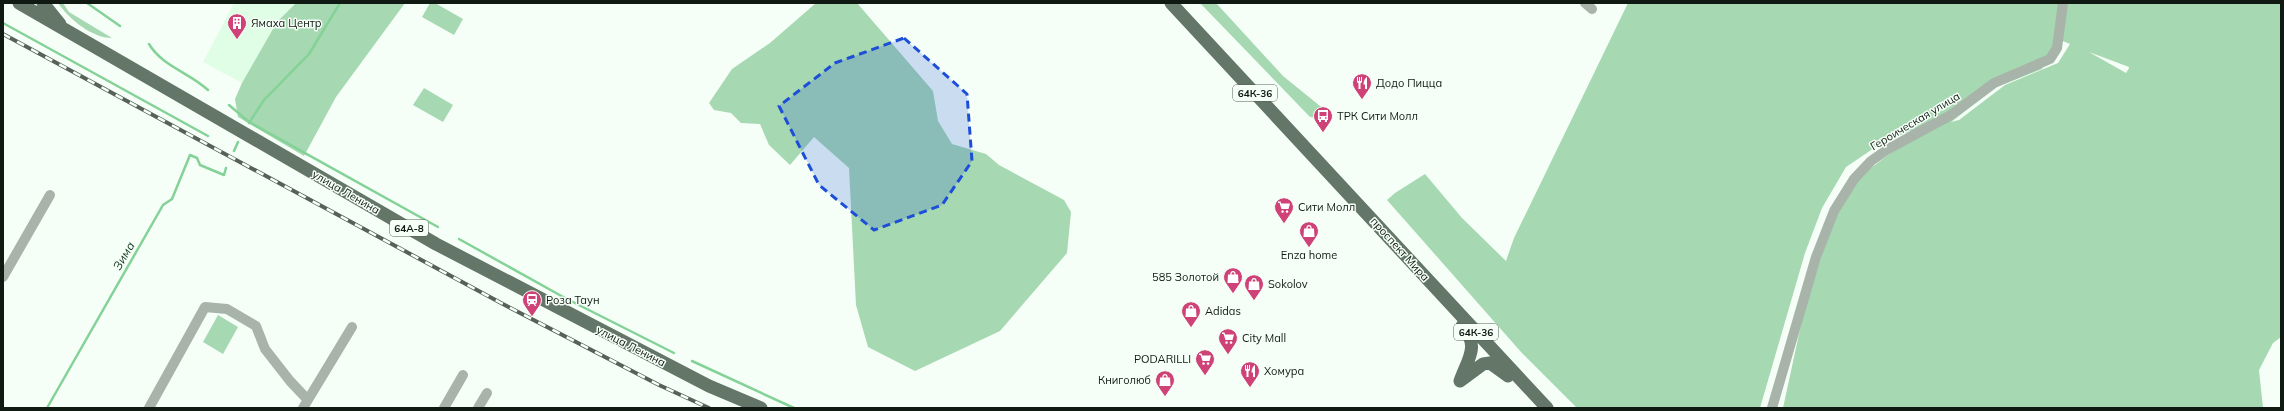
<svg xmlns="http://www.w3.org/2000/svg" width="2284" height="411" viewBox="0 0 2284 411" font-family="Mulish,sans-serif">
	<rect width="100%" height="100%" fill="#f5fff7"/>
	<path fill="#dffee5" d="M234,3H296L277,22L242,83L203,62Z"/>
	<path fill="#a6d8b1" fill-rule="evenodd" d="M58,3H63L69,12L112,38C92,38 69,19 58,3Z
		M296,3H405L336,97L304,156L238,117L235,99L242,83L277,22Z
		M430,3H435L463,19L454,35L422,17Z
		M816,3H857L933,91L938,121L952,144L986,154L999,165L1064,200L1071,212L1067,253L1000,331L915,371L868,347L856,305L849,168L814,137L790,165L769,145L760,124L741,123L731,113L714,110L709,103L732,69L770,43Z
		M1200,3H1216L1283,76L1325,110L1321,118L1310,117Z
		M1628,3H2281V337L2273,343L2259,370L2263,408H1783L1804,311L1829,232L1854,181L1922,129L1911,131L1883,142L1846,167L1822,208L1805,253L1760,408H1577L1521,352L1387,200L1395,193L1425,174L1462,218L1506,261L1514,238ZM2060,40L2070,44L2058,63L2005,85L1959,120L1951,122L1997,87L2042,69ZM2089,52L2129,67V68L2126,73Z
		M424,88L453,105L443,122L413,105Z
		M218,315L238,327L223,354L203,342Z"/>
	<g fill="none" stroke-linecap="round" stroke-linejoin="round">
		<path stroke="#84d297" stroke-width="2.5" d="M87,3L120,26
			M3,23L208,136
			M149,44C162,66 190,73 208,90
			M229,105L249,122L438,227
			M249,123L264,100L309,54L340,3
			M234,151L238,142
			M459,239L565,298L674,353
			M692,361L794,408
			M47,408L163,205L172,199L190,155L197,158L200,165L224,175L226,168"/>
		<path stroke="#a8b3aa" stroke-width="10" d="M1585,3L1592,9
			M3,277L50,195
			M149,408L205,307L227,309L256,326L265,349L290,381L307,399
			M303,408L352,327
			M444,408L463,375
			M478,408L487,393
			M1772,408L1816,257L1834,211L1854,179L1871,161L1888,149L1951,115L1994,83L2050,59L2057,48L2063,3"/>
		<path stroke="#647667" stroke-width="13" d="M19,3L436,244L709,386L761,408
			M43,3L60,24
			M1171,3L1547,408
			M1460,381C1467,360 1481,346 1462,326
			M1460,381L1483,364L1490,363L1508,376"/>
		<defs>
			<path id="rail" d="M3,34L501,303L659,385L709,408"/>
		</defs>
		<use href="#rail" stroke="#576159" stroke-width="4"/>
		<use href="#rail" stroke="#f5fff7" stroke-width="2.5" stroke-dasharray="8" stroke-linecap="butt"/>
	</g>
	<path fill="#1d4ed8" fill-opacity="0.2" stroke="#1d4ed8" stroke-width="3" stroke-dasharray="8 5" stroke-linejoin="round" d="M904,38L967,94L972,161L942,205L874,230L819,185L779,106L835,63Z"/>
	<defs>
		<symbol id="building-pin" viewBox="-11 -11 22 30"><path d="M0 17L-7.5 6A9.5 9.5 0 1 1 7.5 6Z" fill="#ce4277" stroke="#f5fff7"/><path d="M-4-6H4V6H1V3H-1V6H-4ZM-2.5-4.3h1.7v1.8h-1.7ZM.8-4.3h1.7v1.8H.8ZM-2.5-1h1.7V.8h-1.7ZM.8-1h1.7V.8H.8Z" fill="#fff"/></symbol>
		<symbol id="restaurant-pin" viewBox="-11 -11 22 30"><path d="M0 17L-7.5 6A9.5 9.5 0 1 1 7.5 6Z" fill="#ce4277" stroke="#f5fff7"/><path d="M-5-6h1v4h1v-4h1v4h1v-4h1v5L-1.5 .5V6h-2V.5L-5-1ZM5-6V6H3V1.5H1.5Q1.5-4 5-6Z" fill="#fff"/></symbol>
		<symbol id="bus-pin" viewBox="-11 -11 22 30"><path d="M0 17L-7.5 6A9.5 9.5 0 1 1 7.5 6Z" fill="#ce4277" stroke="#f5fff7"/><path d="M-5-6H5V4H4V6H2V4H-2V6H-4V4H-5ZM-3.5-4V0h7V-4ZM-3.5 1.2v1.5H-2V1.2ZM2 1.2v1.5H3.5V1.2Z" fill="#fff"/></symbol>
		<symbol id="supermarket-pin" viewBox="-11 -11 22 30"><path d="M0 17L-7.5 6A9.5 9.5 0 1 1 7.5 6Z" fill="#ce4277" stroke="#f5fff7"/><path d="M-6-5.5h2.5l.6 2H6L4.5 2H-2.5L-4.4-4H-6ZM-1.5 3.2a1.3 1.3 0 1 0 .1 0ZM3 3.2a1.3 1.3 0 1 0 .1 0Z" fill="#fff"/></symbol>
		<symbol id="shop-pin" viewBox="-11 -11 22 30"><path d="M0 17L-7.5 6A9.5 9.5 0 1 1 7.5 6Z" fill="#ce4277" stroke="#f5fff7"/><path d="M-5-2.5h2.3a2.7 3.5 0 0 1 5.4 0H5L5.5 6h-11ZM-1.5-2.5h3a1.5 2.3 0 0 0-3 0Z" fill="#fff"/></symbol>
		<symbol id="station-pin" viewBox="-11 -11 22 30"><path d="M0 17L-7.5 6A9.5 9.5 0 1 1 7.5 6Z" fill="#ce4277" stroke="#f5fff7"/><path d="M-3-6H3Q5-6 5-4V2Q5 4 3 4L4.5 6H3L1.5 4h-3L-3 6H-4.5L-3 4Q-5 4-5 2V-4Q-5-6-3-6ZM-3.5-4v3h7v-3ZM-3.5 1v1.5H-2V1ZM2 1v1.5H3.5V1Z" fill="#fff"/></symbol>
	</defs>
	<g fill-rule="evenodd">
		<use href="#building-pin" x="226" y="12" width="22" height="30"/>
		<use href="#restaurant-pin" x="1351" y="72" width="22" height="30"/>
		<use href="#bus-pin" x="1312" y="105" width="22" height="30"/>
		<use href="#supermarket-pin" x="1273" y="196" width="22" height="30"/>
		<use href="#shop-pin" x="1298" y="220" width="22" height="30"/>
		<use href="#shop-pin" x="1222" y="266" width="22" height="30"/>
		<use href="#shop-pin" x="1243" y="273" width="22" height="30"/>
		<use href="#station-pin" x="521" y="289" width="22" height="30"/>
		<use href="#shop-pin" x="1180" y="300" width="22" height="30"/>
		<use href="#supermarket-pin" x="1217" y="327" width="22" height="30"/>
		<use href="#supermarket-pin" x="1194" y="348" width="22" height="30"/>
		<use href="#restaurant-pin" x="1239" y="360" width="22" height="30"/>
		<use href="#shop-pin" x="1154" y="369" width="22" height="30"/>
	</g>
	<g text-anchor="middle" stroke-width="3" stroke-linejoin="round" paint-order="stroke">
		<g fill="#f5fff7" stroke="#555e57" stroke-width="1">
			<rect x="1233" y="85" width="44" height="16" rx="3"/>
			<rect x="390" y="220" width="38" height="16" rx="3"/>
			<rect x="1454" y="324" width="44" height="16" rx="3"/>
		</g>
		<g font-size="10" font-weight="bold" fill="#101912">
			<text x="1255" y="97">64К-36</text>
			<text x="409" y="232">64А-8</text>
			<text x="1476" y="336">64К-36</text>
		</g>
		<g font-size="11" fill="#101912" stroke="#f5fff7" text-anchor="start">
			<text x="251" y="27">Ямаха Центр</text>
			<text x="1376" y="87">Додо Пицца</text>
			<text x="1337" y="120">ТРК Сити Молл</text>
			<text x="1298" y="211">Сити Молл</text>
			<text x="1309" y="259" text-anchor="middle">Enza home</text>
			<text x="1219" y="281" text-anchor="end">585 Золотой</text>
			<text x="1268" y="288">Sokolov</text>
			<text x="546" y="304">Роза Таун</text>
			<text x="1205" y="315">Adidas</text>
			<text x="1242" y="342">City Mall</text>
			<text x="1191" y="363" text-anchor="end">PODARILLI</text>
			<text x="1264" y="375">Хомура</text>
			<text x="1151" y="384" text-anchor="end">Книголюб</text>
		</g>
		<g font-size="11" fill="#101912" stroke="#f5fff7">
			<text transform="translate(1915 121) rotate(-31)" y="4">Героическая улица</text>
			<text transform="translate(346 192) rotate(30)" y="4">улица Ленина</text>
			<text transform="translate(1400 249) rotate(48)" y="4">проспект Мира</text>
			<text transform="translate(631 346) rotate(27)" y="4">улица Ленина</text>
		</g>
		<g font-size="12" font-style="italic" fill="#11321b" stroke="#f5fff7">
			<text transform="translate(124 256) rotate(-60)" y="4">Зима</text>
		</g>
	</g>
	<rect width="2284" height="411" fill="none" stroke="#101912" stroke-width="8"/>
</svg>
